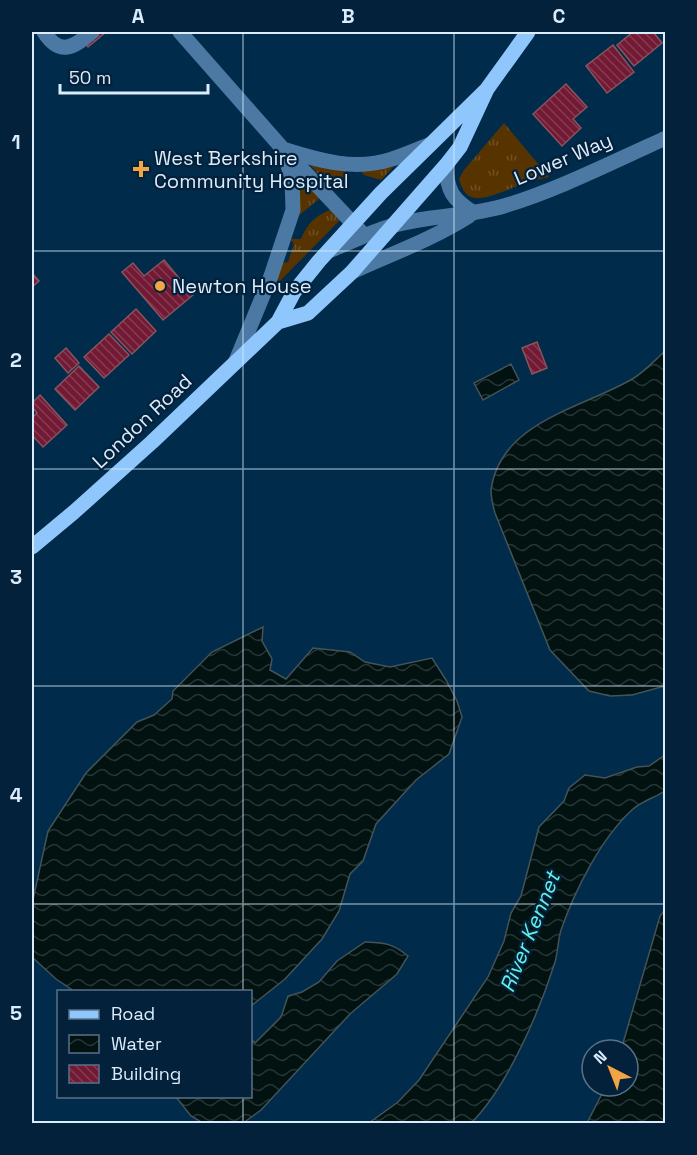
<svg xmlns="http://www.w3.org/2000/svg" width="697" height="1155" viewBox="0 0 697 1155" font-family="'Space Grotesk',sans-serif">
	<defs>
		<pattern id="grass-tufts" width="24" height="20" patternUnits="userSpaceOnUse" patternTransform="scale(1.5)"><rect width="24" height="20" fill="#573300"/><path d="M3 7l-1-3M5 7V3M7 7l1-3M15 17l-1-3M17 17v-4M19 17l1-3" fill="none" stroke="#6f5126"/></pattern>
		<pattern id="water-waves" width="16" height="10" patternUnits="userSpaceOnUse" patternTransform="scale(1.5)"><rect width="16" height="10" fill="#021211"/><path d="M0 5q4-4 8 0t8 0" fill="none" stroke="#263535"/></pattern>
		<pattern id="building-back-hatch" width="6" height="6" patternUnits="userSpaceOnUse" patternTransform="scale(1.5)"><rect width="6" height="6" fill="#721934"/><path d="M-1 5l2 2M0 0l6 6M5-1l2 2" fill="none" stroke="#863b52"/></pattern>
	</defs>
	<rect width="100%" height="100%" fill="#012b4b"/>
	<path fill="url(#grass-tufts)" d="M504,123L549,177C541,179 532,181 525,183C511,187 483,204 469,196C463,192 461,185 459,179L464,170Z
		M310,165L347,170L343,178L332,189Z
		M395,165L381,180L364,175L360,170Z
		M299,174L320,198L296,218Z
		M330,210L340,220L279,282L275,280L281,263L288,262L294,244L290,239H301C307,224 315,216 330,210Z"/>
	<path fill="url(#water-waves)" stroke="#435358" stroke-width="1.5" d="M665,351V686L632,695L610,696L589,691L550,650L495,513C493,506 491,497 491,490C500,421 584,408 634,378C645,371 655,360 665,351Z
		M511,364L519,380L483,400L474,383Z
		M263,627L262,641L272,659L270,670L286,679L313,648L350,652L365,662L390,667L432,658L446,680L457,701L462,717L449,754L416,780L376,824L363,861L350,874L339,911L322,939L285,979L251,1006L250,992L74,991L56,979L32,957V904L48,831L86,773L137,722L154,715L172,699L173,691L212,652Z
		M665,755V791C656,797 642,801 633,809C601,838 575,890 561,930C558,940 558,951 555,962C540,1010 507,1088 471,1123H369L398,1102L419,1080L488,977L504,941L511,913L521,896L539,827L564,801L569,788L585,775L605,778L637,767L649,766Z
		M665,910V1123H587L606,1086H628V1050H621L660,916Z
		M365,942C385,943 392,943 408,956L397,974L350,1014L261,1110L243,1123H203L191,1116L176,1097L250,1096L251,1039L255,1043L281,1017L288,996L302,992L319,982L337,961Z"/>
	<path fill="url(#building-back-hatch)" stroke="#8a545e" stroke-width="1.5" d="M93,32H106L88,47L83,40Z
		M633,32L637,34L640,32H653L662,43L634,66L617,45Z
		M613,45L634,72L607,93L586,66Z
		M566,84L587,107L573,119L581,128L562,146L533,114Z
		M164,260L193,295L163,320L122,272L133,263L144,276Z
		M32,273L39,281L32,287Z
		M136,309L156,331L132,354L111,332Z
		M109,334L129,355L104,378L84,357Z
		M537,342L547,368L532,374L522,348Z
		M66,348L79,363L68,373L55,358Z
		M79,366L99,387L75,410L55,389Z
		M40,395L67,425L43,447L32,435V418L37,413L32,407V403Z"/>
	<g fill="none" stroke-linecap="round" stroke-linejoin="round">
		<path stroke="#4b79a3" stroke-width="15" d="M44,32C60,57 74,47 92,32
			M180,32L283,149L361,232
			M286,150C320,161 356,171 392,159C405,155 418,149 431,144
			M446,165C447,191 452,199 474,213
			M331,250C351,242 371,232 391,226C428,215 467,217 504,206C560,189 612,162 666,138
			M352,272C391,254 433,239 469,216
			M235,363L271,276L293,210L292,179L284,152"/>
		<path stroke="#8fc6fb" stroke-width="15" d="M278,322L308,313L352,272L446,165L460,147L487,89L528,32
			M32,547L74,512L152,442L278,322L294,292L319,261L381,193L487,89"/>
	</g>
	<path fill="none" stroke="#dbecfd" stroke-width="1.5" stroke-opacity="0.55" d="M243,32V992M454,32V1124M32,251H666M32,469H666M32,686H666M32,904H666M243,1096V1124"/>
	<g fill="#f3a443" stroke="#03213a" stroke-width="2">
		<path d="M138 160h6v6h6v6h-6v6h-6v-6h-6v-6h6z"/>
		<circle cx="160" cy="286" r="6"/>
	</g>
	<g text-anchor="middle" stroke-width="4.5" stroke-linejoin="round" paint-order="stroke">
		<g font-size="20" fill="#dbecfd" stroke="#03213a" text-anchor="start">
			<text x="154" y="165">West Berkshire<tspan x="154" dy="23">Community Hospital</tspan></text>
			<text x="172" y="293">Newton House</text>
		</g>
		<g font-size="20" fill="#dbecfd" stroke="#03213a">
			<text transform="translate(563 159) rotate(-23)" y="7">Lower Way</text>
			<text transform="translate(142 421) rotate(-43)" y="7">London Road</text>
		</g>
		<g font-size="21" font-style="italic" fill="#63f1e5" stroke="#03213a">
			<text transform="translate(530 932) rotate(-68)" y="7">River Kennet</text>
		</g>
	</g>
	<rect width="697" height="1155" fill="none" stroke="#03213a" stroke-width="66"/>
	<rect x="57" y="990" width="195" height="108" fill="#03213a" stroke="#597288" stroke-width="1.5"/>
	<rect x="69" y="1010" width="30" height="9" fill="#8fc6fb" stroke="#597288" stroke-width="1.5"/>
	<text x="111" y="1020" font-size="18" fill="#dbecfd">Road</text>
	<rect x="69" y="1035" width="30" height="18" fill="url(#water-waves)" stroke="#597288" stroke-width="1.5"/>
	<text x="111" y="1050" font-size="18" fill="#dbecfd">Water</text>
	<rect x="69" y="1065" width="30" height="18" fill="url(#building-back-hatch)" stroke="#597288" stroke-width="1.5"/>
	<text x="111" y="1080" font-size="18" fill="#dbecfd">Building</text>
	<g transform="translate(610 1068) rotate(318)"><circle r="28" fill="#03213a" stroke="#597288" stroke-width="1.5"/>
	<path d="M0-4.5L10 22L0 15L-10 22Z" fill="#f3a443"/>
	<text y="-9" font-size="16" font-weight="bold" text-anchor="middle" fill="#dbecfd">N</text>
	</g>
	<path d="M60 84v9h148v-9" fill="none" stroke="#dbecfd" stroke-width="3"/>
	<text x="69" y="84" font-size="18" fill="#dbecfd" stroke="#03213a" stroke-width="4.5" paint-order="stroke">50 m</text>
	<rect x="33" y="33" width="631" height="1089" fill="none" stroke="#dbecfd" stroke-width="2"/>
	<g font-size="20" text-anchor="middle" font-weight="bold" fill="#dbecfd">
		<text x="138" y="23">A</text>
		<text x="348" y="23">B</text>
		<text x="559" y="23">C</text>
		<text x="16" y="149">1</text>
		<text x="16" y="367">2</text>
		<text x="16" y="584">3</text>
		<text x="16" y="802">4</text>
		<text x="16" y="1020">5</text>
	</g>
</svg>
